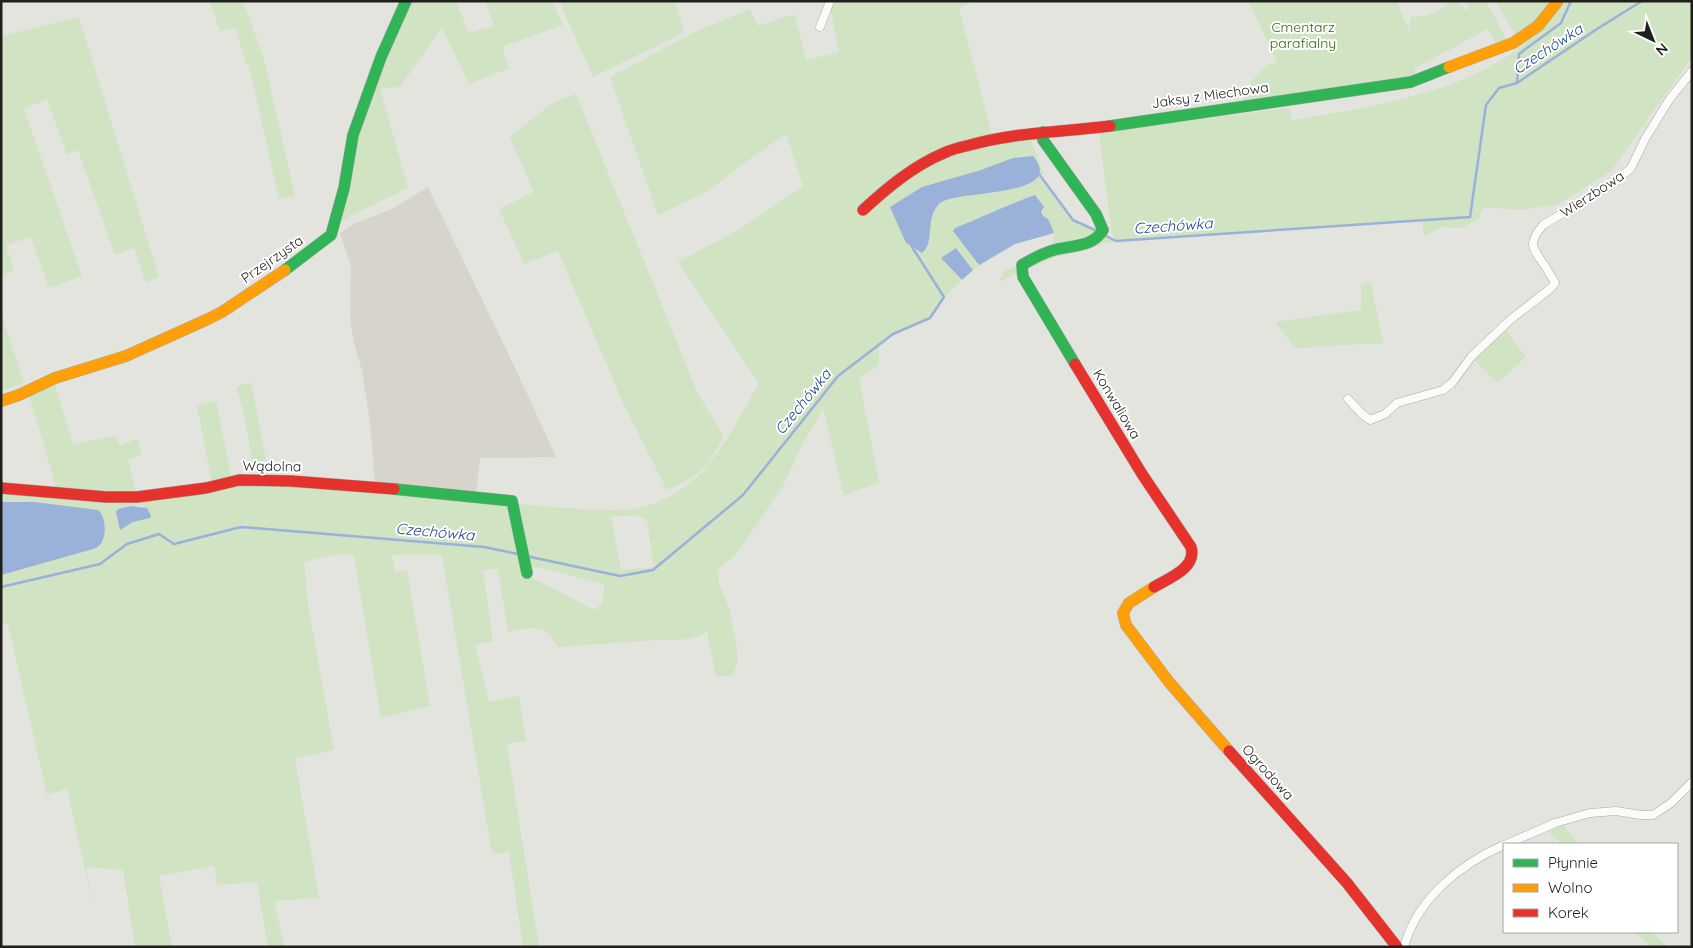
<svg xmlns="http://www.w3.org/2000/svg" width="1693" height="948" viewBox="0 0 1693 948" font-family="Quicksand,sans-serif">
	<rect width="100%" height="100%" fill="#e4e4df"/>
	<path fill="#d7d5cb" d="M428,187L518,374L556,457L480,458L476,493L375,484L370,422L362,371L354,343L350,319L351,267L340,233L353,224L392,209Z"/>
	<path fill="#d0e3c2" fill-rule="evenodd" d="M209,1H243L264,59L295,196L279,199L249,65H246L236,28L220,31Z
		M410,1H456L469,33L494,26L485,1H552L563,25L502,47L510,68L469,84L442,27L400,87L380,88L408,188L354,214L338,224L357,134L384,57Z
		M559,1H675L684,32L593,77Z
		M829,1H974L959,8L993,139L1028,133L1044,174L1039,175L1073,220L1093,228L1116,241L1111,229L1099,132L1289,108L1292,120C1389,104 1504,88 1566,1H1692V57L1611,171L1559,204L1521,210L1483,207L1478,220L1461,228L1442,227L1424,236L1422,221L1116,241L1057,257L1021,271L999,282L1005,270L1032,259L1053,245L1054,233L1015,244L973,270L957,248L941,258L962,280L944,297L930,318L893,334L879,344V365L859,378L879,483L844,495L823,409L800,449L783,486L738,552L717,571L719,583L729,608L736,641L738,660L733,675L716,677L707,632L691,639L658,640L558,647C555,643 552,637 548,633C538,625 520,630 508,632L498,569L483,570L493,641L475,645L489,702L519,696L526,741L507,744L539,947H523L509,852L492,854L442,555H392L395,572L407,570L430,706L381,718L354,555H332L304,562L308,604L334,750L295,758L319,898L274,901L285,947H268L257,882L217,885L214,866L159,876L172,947H135L123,870L86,867L95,914L67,789L47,795L8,624L1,625V492L112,502L243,482L581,509L632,510L660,502L661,500C711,482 733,425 759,384L678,262L740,229L803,186L786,134L744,163L710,190L658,215L610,77L695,32L750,9L758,26L795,14L806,60L839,52ZM131,506H143L150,518L133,522L120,530L118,509ZM637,515L647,520L653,567L621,570L611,516ZM522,566L542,568L604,584L603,602L595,610L526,575Z
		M1252,1H1396L1412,36L1409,25L1411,16C1424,19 1441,11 1449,1C1457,1 1461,2 1464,10L1469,8L1467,5L1462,1H1486L1508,42L1498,47L1487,29L1414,69L1417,76L1243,101L1251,82L1268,64L1277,63L1249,2Z
		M1495,1H1553L1544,14L1517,37Z
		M79,17L159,277L146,283L134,248L115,255L78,150L67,155L47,99L24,109L82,276L49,288L31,237L6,245L14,270L1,275V36Z
		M576,94L698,394L724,436C719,445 714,456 707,464C697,476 681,484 667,490L624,405L558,251L524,264L499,209L534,192L510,137L551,104Z
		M1371,283L1383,343L1295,348L1275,322L1361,310V284Z
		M1,313L24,383L1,391Z
		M1504,327L1526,357L1497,383L1471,357Z
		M251,382L266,460L253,464L243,410L236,387Z
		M55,385L73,444L115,436L120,445L137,439L142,455L128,460L137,497L58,493L29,395Z
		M216,401L231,476L212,483L197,406Z
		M1563,825L1579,844H1562L1549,831Z
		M1634,932H1653L1667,947H1651Z"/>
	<path fill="#9ab1d9" d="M1033,156C1069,199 952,189 939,204C928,216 932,229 928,244C927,247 924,251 922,253L906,243L890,207L922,187L981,170L1013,158Z
		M1035,195L1044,207L1041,212L1043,216L1048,219L1054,233L1015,244L979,265L953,231L955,228C982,217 1007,205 1035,195Z
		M956,248L973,270L962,280L941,258Z
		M1,502H34L98,510C106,516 107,537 100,545C98,547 95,548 93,549L1,575Z
		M131,506L147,508L151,516L150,518L133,522L120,530L116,512L118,509Z"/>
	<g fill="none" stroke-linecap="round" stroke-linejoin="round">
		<path stroke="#9ab1d9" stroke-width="2.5" d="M1517,83L1519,54L1561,23L1571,1
			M1039,174L1073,220L1097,231
			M1104,235L1116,241L1470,217L1486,105L1499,88L1517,83L1597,29L1642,1
			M526,556L620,576L653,570L743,495L838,376L893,334L930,318L944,297L912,247V244
			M1,587L100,564L127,544L159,534L174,544L241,527L484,547L518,554"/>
		<defs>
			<path id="street" d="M820,27L830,1
				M1348,399L1362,414L1370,420L1385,414L1397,403L1443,390L1452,383L1471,357L1510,320L1551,288L1555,283C1552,277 1548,271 1545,266C1532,247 1527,244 1543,225L1614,183L1631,168L1645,139L1669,100L1692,71
				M1507,844L1555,823L1590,813L1616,811L1641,815H1653L1671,803L1692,782
				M1404,947C1417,899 1460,864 1504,845"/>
			<path id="fast" d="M1110,126L1411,82L1449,67
				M1043,132V140L1096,214L1103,230C1092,248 1072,245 1054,250C1043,253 1032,259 1022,265L1023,277L1075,364
				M285,270L331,235L344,188L353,135L381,57L406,1
				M394,489L512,501L527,573"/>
			<path id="slow" d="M1449,67L1513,43L1538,26L1558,1
				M1,401L19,395L55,378L126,356L206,320L222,312L285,270
				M1154,587L1129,603L1123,613L1126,625L1169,682L1229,751"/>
			<path id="jam" d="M863,210C887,188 913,166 944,153C952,149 961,147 970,145C1016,132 1062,132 1110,126
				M1075,364L1142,474L1191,547C1197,568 1169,578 1154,587
				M1,488L106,497H137L206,488L239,480L291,481L394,489
				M1229,751L1347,883L1397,947"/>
		</defs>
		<use href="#street" stroke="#a8a8a4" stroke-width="9"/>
		<use href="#fast" stroke="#a8a8a4" stroke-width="12"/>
		<use href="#slow" stroke="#a8a8a4" stroke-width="12"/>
		<use href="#jam" stroke="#a8a8a4" stroke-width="12"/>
		<use href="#street" stroke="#fbfbfa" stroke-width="8"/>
		<use href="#fast" stroke="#30b455" stroke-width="11"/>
		<use href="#slow" stroke="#ff9f0a" stroke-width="11"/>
		<use href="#jam" stroke="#e5322d" stroke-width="11"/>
	</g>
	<g text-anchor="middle" stroke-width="4" stroke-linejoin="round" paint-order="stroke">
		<g font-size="14" fill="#35630b" stroke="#fff">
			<text x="1303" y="32">Cmentarz<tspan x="1303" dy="16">parafialny</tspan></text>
		</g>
		<g font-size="14" fill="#201f1c" stroke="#fff">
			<text transform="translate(1210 95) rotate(-8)" y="5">Jaksy z Miechowa</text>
			<text transform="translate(1592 194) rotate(-33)" y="5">Wierzbowa</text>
			<text transform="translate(272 259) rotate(-35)" y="5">Przejrzysta</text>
			<text transform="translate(1117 404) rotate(59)" y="5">Konwaliowa</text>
			<text transform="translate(272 466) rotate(1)" y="5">Wądolna</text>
			<text transform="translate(1268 772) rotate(48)" y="5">Ogrodowa</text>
		</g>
		<g font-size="15" font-style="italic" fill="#22478d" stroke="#fff">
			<text transform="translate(1548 49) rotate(-33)" y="5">Czechówka</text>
			<text transform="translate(1173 226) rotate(-4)" y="5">Czechówka</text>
			<text transform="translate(803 402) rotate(-51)" y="5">Czechówka</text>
			<text transform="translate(435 532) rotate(5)" y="5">Czechówka</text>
		</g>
	</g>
	<rect width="1693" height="948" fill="none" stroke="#201f1c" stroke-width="5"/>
	<rect x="1503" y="843" width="175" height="90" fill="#ffffff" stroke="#a6a5a4"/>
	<rect x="1513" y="859" width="25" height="8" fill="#30b455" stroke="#a6a5a4"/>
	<text x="1548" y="868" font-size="15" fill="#201f1c">Płynnie</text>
	<rect x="1513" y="884" width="25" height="8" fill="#ff9f0a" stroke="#a6a5a4"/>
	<text x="1548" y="893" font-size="15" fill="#201f1c">Wolno</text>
	<rect x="1513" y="909" width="25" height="8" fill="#e5322d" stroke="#a6a5a4"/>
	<text x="1548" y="918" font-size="15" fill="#201f1c">Korek</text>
	<g transform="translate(1653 40) rotate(137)" stroke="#ffffff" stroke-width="4" paint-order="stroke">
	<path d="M0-4L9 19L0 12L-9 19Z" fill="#201f1c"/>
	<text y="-8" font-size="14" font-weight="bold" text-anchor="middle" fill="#201f1c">N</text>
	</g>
</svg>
